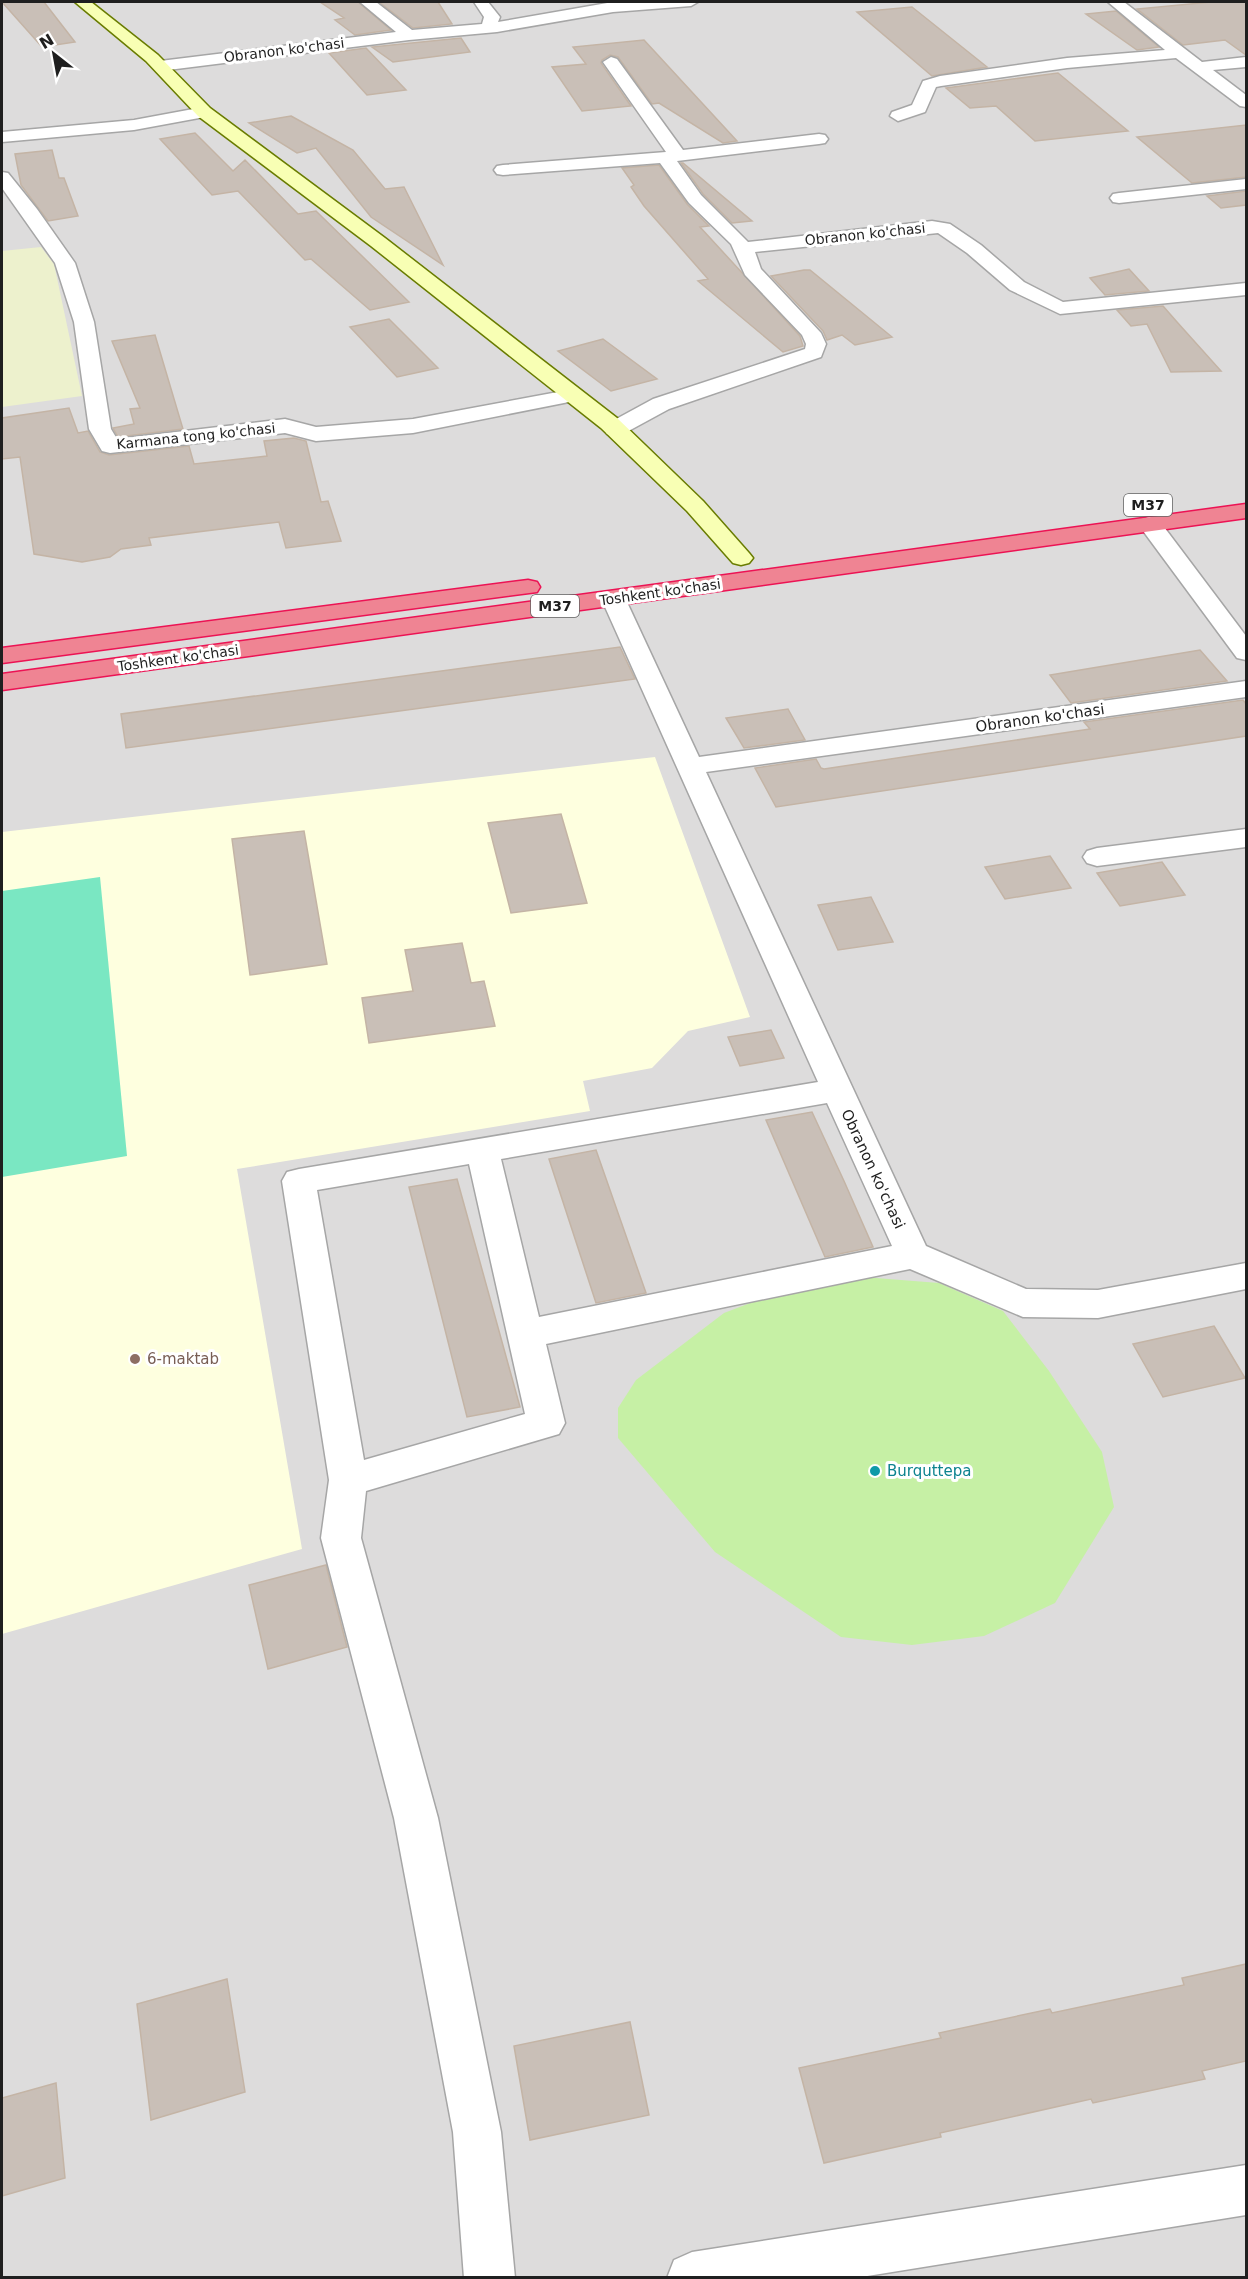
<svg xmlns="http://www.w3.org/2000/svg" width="1248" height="2279" viewBox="0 0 1248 2279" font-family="'DejaVu Sans',sans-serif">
	<rect width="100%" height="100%" fill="#f1ede4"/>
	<path fill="#dddcdc" d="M2,2H1246V2277L2,2278Z"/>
	<path fill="#feffdf" d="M655,757L750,1017L688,1031L652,1068L583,1081L590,1111L237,1169L302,1549L2,1634V832Z"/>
	<path fill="#edf1cd" d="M41,247L54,264L82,396L2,407V251Z"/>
	<path fill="#c6f0a5" d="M863,1277L939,1283L1003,1311L1049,1371L1102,1452L1114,1507L1055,1603L984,1636L912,1645L841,1637L715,1552L618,1438V1408L636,1380L724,1313L790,1288Z"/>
	<path fill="#7ae7c2" d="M100,877L127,1156L2,1177V891Z"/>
	<path fill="#c9bfb7" stroke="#c4b4a5" stroke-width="1.5" d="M2,2H44L75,42L42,47Z
		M320,2H358L391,30L355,35L335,20L344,18Z
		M379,2H438L452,24L413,28Z
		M1211,2H1246V55L1225,40L1183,45L1137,9Z
		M912,7L987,67L932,76L857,12Z
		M1116,11L1159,47L1137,50L1086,14Z
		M461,38L470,52L393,62L372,47Z
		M644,40L737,141L723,143L659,103L652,104L618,57L610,55L602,60L601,63L631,106L582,111L552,67L586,64L573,47Z
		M366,48L406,90L367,95L329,53Z
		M1058,73L1128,131L1035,141L996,106L970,108L946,88Z
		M291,116L353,150L385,189L404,187L443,265L371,217L316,148L297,153L249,123Z
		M1246,125V177L1192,183L1137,137Z
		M195,133L233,171L245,160L298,214L316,211L409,302L370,310L311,259L305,260L238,191L212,195L160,139Z
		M52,150L59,178H64L78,216L48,221L21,185L15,154Z
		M681,163H683L752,221L732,223L703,194Z
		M659,165L687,204L709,226L700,227L800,336L803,346L783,352L698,281L708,279L644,206L631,187L634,185L622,168Z
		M1246,191V205L1221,208L1207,196Z
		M1129,269L1149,291L1105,295L1090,278Z
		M804,270H810L892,337L855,345L842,335L827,340L823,331L771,276Z
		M1163,306L1177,322L1221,371L1171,372L1147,324L1131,326L1117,310Z
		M389,319L438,368L397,377L350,327Z
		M155,335L183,429L118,437L113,428L134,424L130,409L140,408L112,341Z
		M603,339L657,379L611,391L558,351Z
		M69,408L78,433L88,431L100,452L109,455L189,446L194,464L267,456L264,441L294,438L306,441L321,502L328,501L341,541L286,548L279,522L149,538L151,545L121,549L110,557L82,562L34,554L20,457L2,459V418Z
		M620,647L635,679L126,748L121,714Z
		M1200,650L1227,681L1071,703L1050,675Z
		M1243,700L1246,704V736L776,807L755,768L816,759L821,768L824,769L1090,729L1084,722Z
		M788,709L805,740L744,748L726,718Z
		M561,814L587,903L511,913L488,823Z
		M304,831L327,964L250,975L232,839Z
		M1050,856L1071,888L1005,899L985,867Z
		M1162,862L1185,895L1120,906L1097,873Z
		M871,897L893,942L838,950L818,905Z
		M462,943L471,983L484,981L495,1026L369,1043L362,998L413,991L405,950Z
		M771,1030L784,1058L740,1066L728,1037Z
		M812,1112L844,1181L873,1247L825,1257L766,1120Z
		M596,1150L646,1293L596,1303L549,1159Z
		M457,1179L520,1407L467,1417L409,1187Z
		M1214,1326L1245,1378L1163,1397L1133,1344Z
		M326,1565L347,1647L268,1669L249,1585Z
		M1246,1964V2061L1202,2071L1205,2079L1093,2103L1091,2099L940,2133L941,2137L824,2163L799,2068L941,2038L939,2033L1050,2009L1052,2013L1184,1985L1182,1978Z
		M227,1979L245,2092L151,2120L137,2004Z
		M630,2022L649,2115L530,2140L514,2046Z
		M56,2083L65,2178L2,2196V2098Z"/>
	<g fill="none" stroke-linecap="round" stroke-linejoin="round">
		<defs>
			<path id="street" d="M360,2H376L412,30L482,24L484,17L474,2H488L500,17L498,22L613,2H698L691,6L613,12L497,32L409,40L160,71L152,66L160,61L396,32Z
				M1108,2H1124L1202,62L1246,57V67L1213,70L1246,95V107L1240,106L1176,58L1067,68L941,86L936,87L925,112L898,121L890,116L892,112L912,105L923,81L940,76L1067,58L1165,50Z
				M611,57L617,59L683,150L819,134L825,135L828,139L825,143L819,144L677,161L701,195L748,242L932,221L950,224L981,245L1024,282L1063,302L1246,283V295L1060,314L1010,290L967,253L938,233L755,252L761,269L821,333L826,344L821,357L669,409L623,434L615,436L607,434L604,429L607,424L653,399L805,349L806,344L802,335L745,275L731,244L689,203L660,163L503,175L497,174L494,170L497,166L503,165L666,152L603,62Z
				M204,107L212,112L210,116L134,130L2,142V132L134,120Z
				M2,172L8,173L37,209L75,263L94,322L111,429L117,439L285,419L316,427L413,419L574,389L581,391L585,395L581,399L574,401L413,433L316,441L285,433L110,453L102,451L89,429L74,322L55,263L2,188Z
				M1246,179V189L1119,203L1113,202L1110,198L1113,194L1119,193Z
				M1150,517L1158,519L1246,636V660L1237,658L1138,524L1142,519Z
				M613,591L622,593L625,598L699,757L1246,681V697L706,772L926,1246L1026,1289L1098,1290L1246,1263V1289L1098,1318L1023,1317L910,1269L546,1344L565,1423L559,1434L366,1491L361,1538L438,1818L501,2132L515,2278H464L453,2132L394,1818L321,1538L329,1480L282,1181L287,1172L299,1169L818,1082L601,598L604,593ZM827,1103L892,1246L539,1317L501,1159ZM469,1164L525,1414L364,1460L317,1190Z
				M1246,829V847L1097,866L1087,863L1083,857L1087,851L1097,848Z
				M1246,2165V2215L855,2278H667L674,2260L692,2252Z"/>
			<path id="secondary" d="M75,2H91L158,55L210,108L385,238L617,418L703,501L749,553L753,558L749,563L741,565L733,563L687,511L601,428L371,246L198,116L146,61Z"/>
			<path id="highway" d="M1246,504V518L2,690V674Z
				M528,580L537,582L540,587L537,592L2,663V648Z"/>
		</defs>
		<use href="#street" stroke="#a6a6a6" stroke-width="3"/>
		<use href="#secondary" stroke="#697c00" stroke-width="3"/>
		<use href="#highway" stroke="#ec1354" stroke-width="3"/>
		<use href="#street" fill="#fff" fill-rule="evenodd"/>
		<use href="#secondary" fill="#f8ffb4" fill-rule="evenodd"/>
		<use href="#highway" fill="#ef8493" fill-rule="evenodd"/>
	</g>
	<circle fill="#8d6e63" stroke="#fff" stroke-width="2" cx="135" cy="1359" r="6"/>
	<circle fill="#0f9aa8" stroke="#fff" stroke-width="2" cx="875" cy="1471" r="6"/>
	<g text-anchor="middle" stroke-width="6" stroke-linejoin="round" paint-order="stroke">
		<g font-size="14" fill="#1f1f1f" stroke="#fff">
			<text transform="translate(284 50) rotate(-7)" y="5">Obranon ko'chasi</text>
			<text transform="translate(865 234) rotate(-6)" y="5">Obranon ko'chasi</text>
			<text transform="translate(196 436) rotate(-6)" y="5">Karmana tong ko'chasi</text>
			<text transform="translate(660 592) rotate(-8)" y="5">Toshkent ko'chasi</text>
			<text transform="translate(178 658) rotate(-8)" y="5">Toshkent ko'chasi</text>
		</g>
		<g fill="#fff" stroke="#626262" stroke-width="1.5">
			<rect x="1124" y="494" width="48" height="22" rx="4.5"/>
			<rect x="531" y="595" width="48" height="22" rx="4.5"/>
		</g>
		<g font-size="14" font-weight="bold" fill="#1f1f1f">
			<text x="1148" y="510">M37</text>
			<text x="555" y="611">M37</text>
		</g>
		<g font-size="15" fill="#1f1f1f" stroke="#fff">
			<text transform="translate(1040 718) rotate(-8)" y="5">Obranon ko'chasi</text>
			<text transform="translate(873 1169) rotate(65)" y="5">Obranon ko'chasi</text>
		</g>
		<g font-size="15" fill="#785e54" stroke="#fff" text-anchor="start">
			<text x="147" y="1364">6-maktab</text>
		</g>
		<g font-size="15" fill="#0d838f" stroke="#fff" text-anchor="start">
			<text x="887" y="1476">Burquttepa</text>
		</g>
	</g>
	<rect width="1248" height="2279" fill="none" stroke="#1f1f1f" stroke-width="6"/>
	<g transform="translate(54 54) rotate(329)" stroke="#ffffff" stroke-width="4.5" paint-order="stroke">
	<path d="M0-4.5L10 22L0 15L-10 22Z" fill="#1f1f1f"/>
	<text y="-9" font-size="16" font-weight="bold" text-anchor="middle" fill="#1f1f1f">N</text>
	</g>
</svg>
